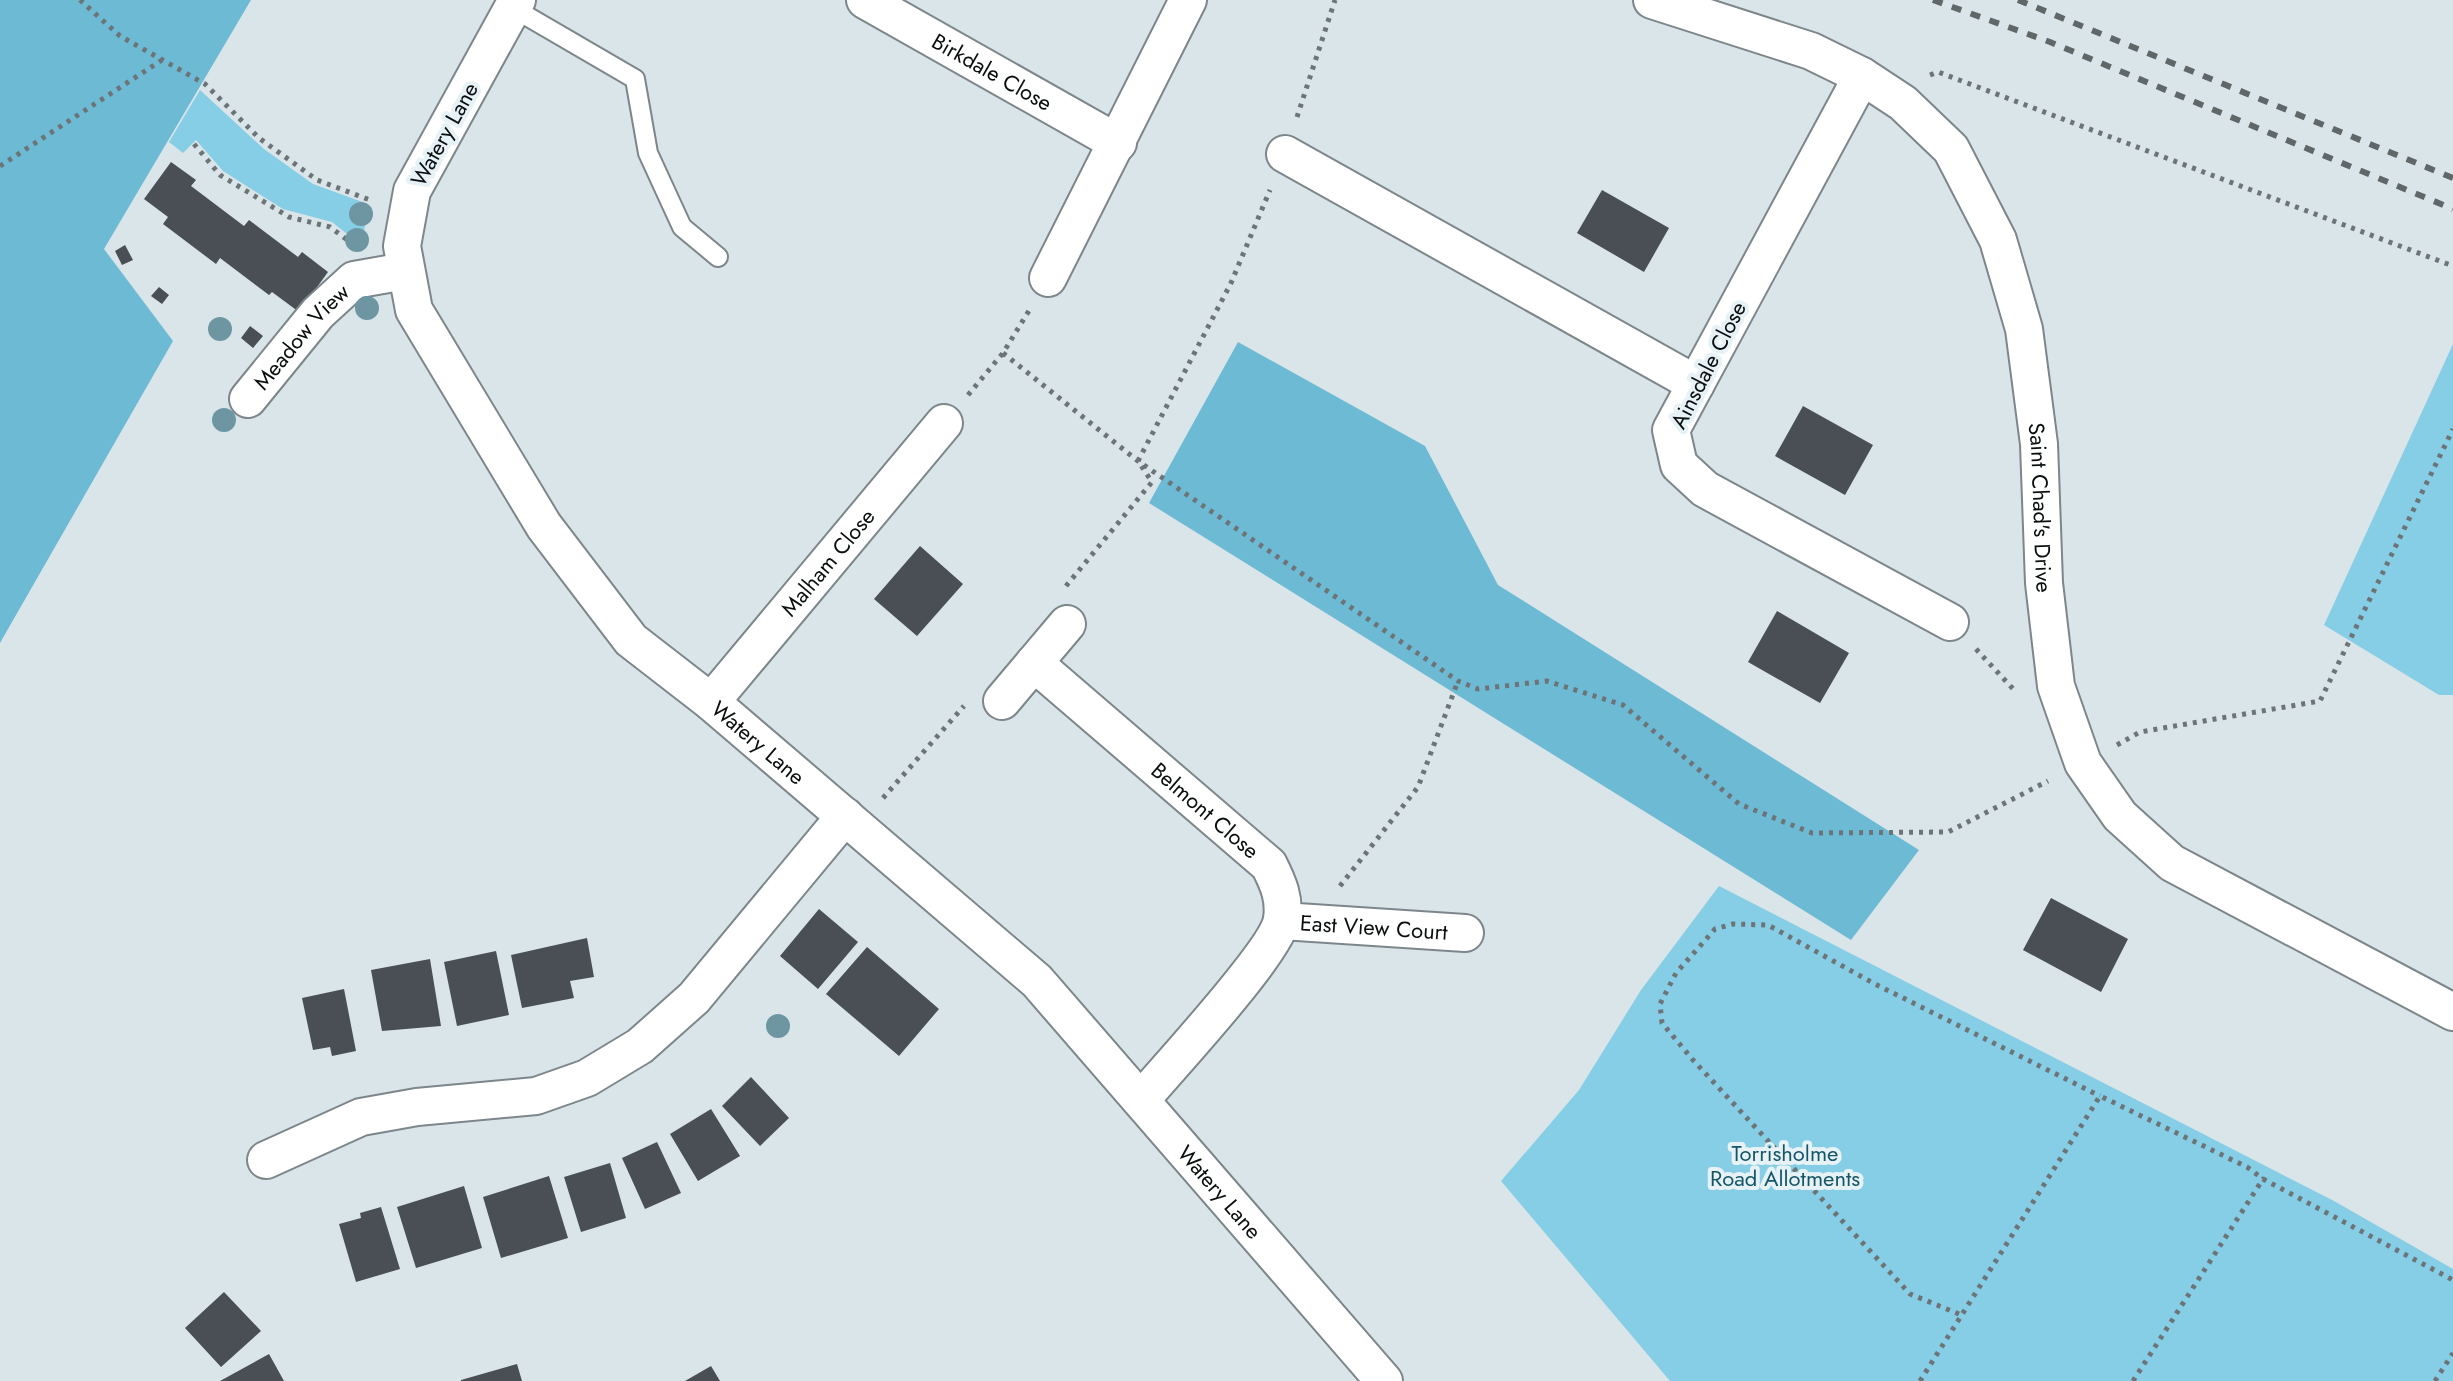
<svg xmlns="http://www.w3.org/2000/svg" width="2453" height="1381" viewBox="0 0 2453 1381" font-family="Jost,sans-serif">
	<rect width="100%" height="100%" fill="#dae5e9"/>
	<path fill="#86cde6" d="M200,90L264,149L313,184L368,204L362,246L332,222L283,209L223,171L196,140L183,153L169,142Z
		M2453,344V695H2439L2324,625Z
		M1719,886L2334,1201L2453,1269V1381H1670L1501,1181L1579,1090L1641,990Z"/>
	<path fill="#6dbad4" d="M0,0H251L104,249L173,341L0,643Z
		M1238,342L1425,446L1498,585L1919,850L1851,940L1149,503Z"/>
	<path fill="#494f54" d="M171,162L196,180L191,186L244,226L249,220L298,257L302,252L328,272L299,312L272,292L269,295L220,258L216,264L163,224L168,217L144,199Z
		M1602,190L1669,228L1644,272L1577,233Z
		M125,245L133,260L122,265L115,251Z
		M159,287L169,295L162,304L151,296Z
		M250,326L263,336L253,348L241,338Z
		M1803,406L1873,445L1845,495L1775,456Z
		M920,546L963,584L917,636L874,599Z
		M1777,611L1849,653L1820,703L1748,662Z
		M2051,898L2128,939L2101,992L2023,950Z
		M819,909L858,942L818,989L780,956Z
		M587,938L594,977L570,981L574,998L522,1008L511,955Z
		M867,947L939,1009L899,1056L826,994Z
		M496,951L509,1015L457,1026L444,962Z
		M430,959L441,1026L382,1031L371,970Z
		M344,989L356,1051L332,1056L330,1047L313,1050L302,998Z
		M751,1077L789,1118L760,1146L722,1106Z
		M711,1109L740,1156L698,1181L670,1134Z
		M657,1142L681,1193L645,1209L622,1158Z
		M610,1163L626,1218L581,1232L564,1177Z
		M549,1176L568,1238L501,1258L483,1197Z
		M464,1186L482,1248L416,1268L397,1207Z
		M381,1207L400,1269L356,1282L339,1224L361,1218L360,1213Z
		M224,1292L261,1331L221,1367L185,1328Z
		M269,1354L284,1381H220Z
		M517,1364L522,1381H461V1380Z
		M711,1366L720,1381H685Z"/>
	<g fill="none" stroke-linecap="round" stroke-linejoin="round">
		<defs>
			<path id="service" d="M513,8L635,79L648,153L682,227L718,257"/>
			<g id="minor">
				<path id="s1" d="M517,0L412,191L402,246L414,310L544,526L631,640L711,702L1037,981L1384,1381"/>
				<path id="s2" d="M865,0L1118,143"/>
				<path id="s3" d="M1652,0L1811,51L1862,76L1903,103L1951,149L1998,240L2024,329L2039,444L2044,583L2056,686L2083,763L2120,816L2172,863L2453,1012"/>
				<path d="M1862,76L1671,430L1679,465L1705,489L1950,622"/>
				<path d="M1285,154L1696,384"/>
				<path d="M1048,278L1188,0"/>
				<path id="s4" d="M248,399L318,313L354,280L405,271"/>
				<path id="s5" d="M1034,663L1269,865C1278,883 1285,898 1282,919C1277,951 1168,1068 1141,1100"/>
				<path d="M1002,701L1067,624"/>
				<path id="s6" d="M711,702L944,423"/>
				<path id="s7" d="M1282,921L1465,933"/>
				<path d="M266,1160L361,1117L417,1107L536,1096L587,1078L640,1046L694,998L845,816"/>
			</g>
		</defs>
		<use href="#service" stroke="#7d868a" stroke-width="22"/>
		<use href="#minor" stroke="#7d868a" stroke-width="40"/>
		<path stroke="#6d7477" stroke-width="5" stroke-dasharray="4 6" stroke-linecap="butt" d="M80,0L120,36L205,84L259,138L317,180L370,200
			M1930,75L1938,72L2453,266
			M1297,117L1335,0
			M194,144L220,175L289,217L330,227L350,242
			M0,166L162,60
			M1003,353L1138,461L1458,681L1478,689L1547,681L1623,705L1739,804L1812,833L1948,832L2048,781
			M968,395L1003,353L1030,309
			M1066,586L1152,482L1138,461L1231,283L1270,190
			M1976,649L2015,691
			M2117,745L2140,732L2320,701L2453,429
			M883,798L964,706
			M1340,886L1418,787L1458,681
			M1959,1314L1910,1294L1693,1060L1662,1023L1660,1004L1676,973L1715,929L1733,924L1768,925L1875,984L2100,1096
			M1920,1381L2100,1096L2247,1167L2263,1179
			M2133,1381L2263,1179L2453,1280
			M2435,1381L2453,1353"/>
		<use href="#service" stroke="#fff" stroke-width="18"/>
		<use href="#minor" stroke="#fff" stroke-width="36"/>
		<path stroke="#606769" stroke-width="6" stroke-dasharray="10 10" stroke-linecap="butt" d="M1933,0L2050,42L2453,209
			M2018,0L2453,178"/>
	</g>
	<g fill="#6d96a2">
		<circle cx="361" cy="214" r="12"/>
		<circle cx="357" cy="240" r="12"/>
		<circle cx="367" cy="308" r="12"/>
		<circle cx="220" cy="329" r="12"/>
		<circle cx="224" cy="420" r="12"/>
		<circle cx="778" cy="1026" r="12"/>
	</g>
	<g text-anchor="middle" stroke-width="8" stroke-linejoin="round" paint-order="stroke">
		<g font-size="22" fill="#0a0e0f" stroke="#e7f2f6">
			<text dy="8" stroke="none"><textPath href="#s2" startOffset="146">Birkdale Close</textPath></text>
			<text transform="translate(444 134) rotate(-61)" y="8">Watery Lane</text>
			<text dy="8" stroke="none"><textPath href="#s4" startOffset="82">Meadow View</textPath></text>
			<text transform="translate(1708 365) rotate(-63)" y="8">Ainsdale Close</text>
			<text dy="8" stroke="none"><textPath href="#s3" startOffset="714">Saint Chad's Drive</textPath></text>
			<text dy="8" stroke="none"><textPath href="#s6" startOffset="182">Malham Close</textPath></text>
			<text dy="8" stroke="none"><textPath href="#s1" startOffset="898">Watery Lane</textPath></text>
			<text dy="8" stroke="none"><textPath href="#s5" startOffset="226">Belmont Close</textPath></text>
			<text dy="8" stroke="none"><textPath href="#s7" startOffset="92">East View Court</textPath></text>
			<text dy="8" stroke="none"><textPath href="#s1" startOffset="1544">Watery Lane</textPath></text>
		</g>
		<g font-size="22" fill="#145568" stroke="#e7f2f6">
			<text x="1785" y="1161">Torrisholme<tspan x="1785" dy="25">Road Allotments</tspan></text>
		</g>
	</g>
</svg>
